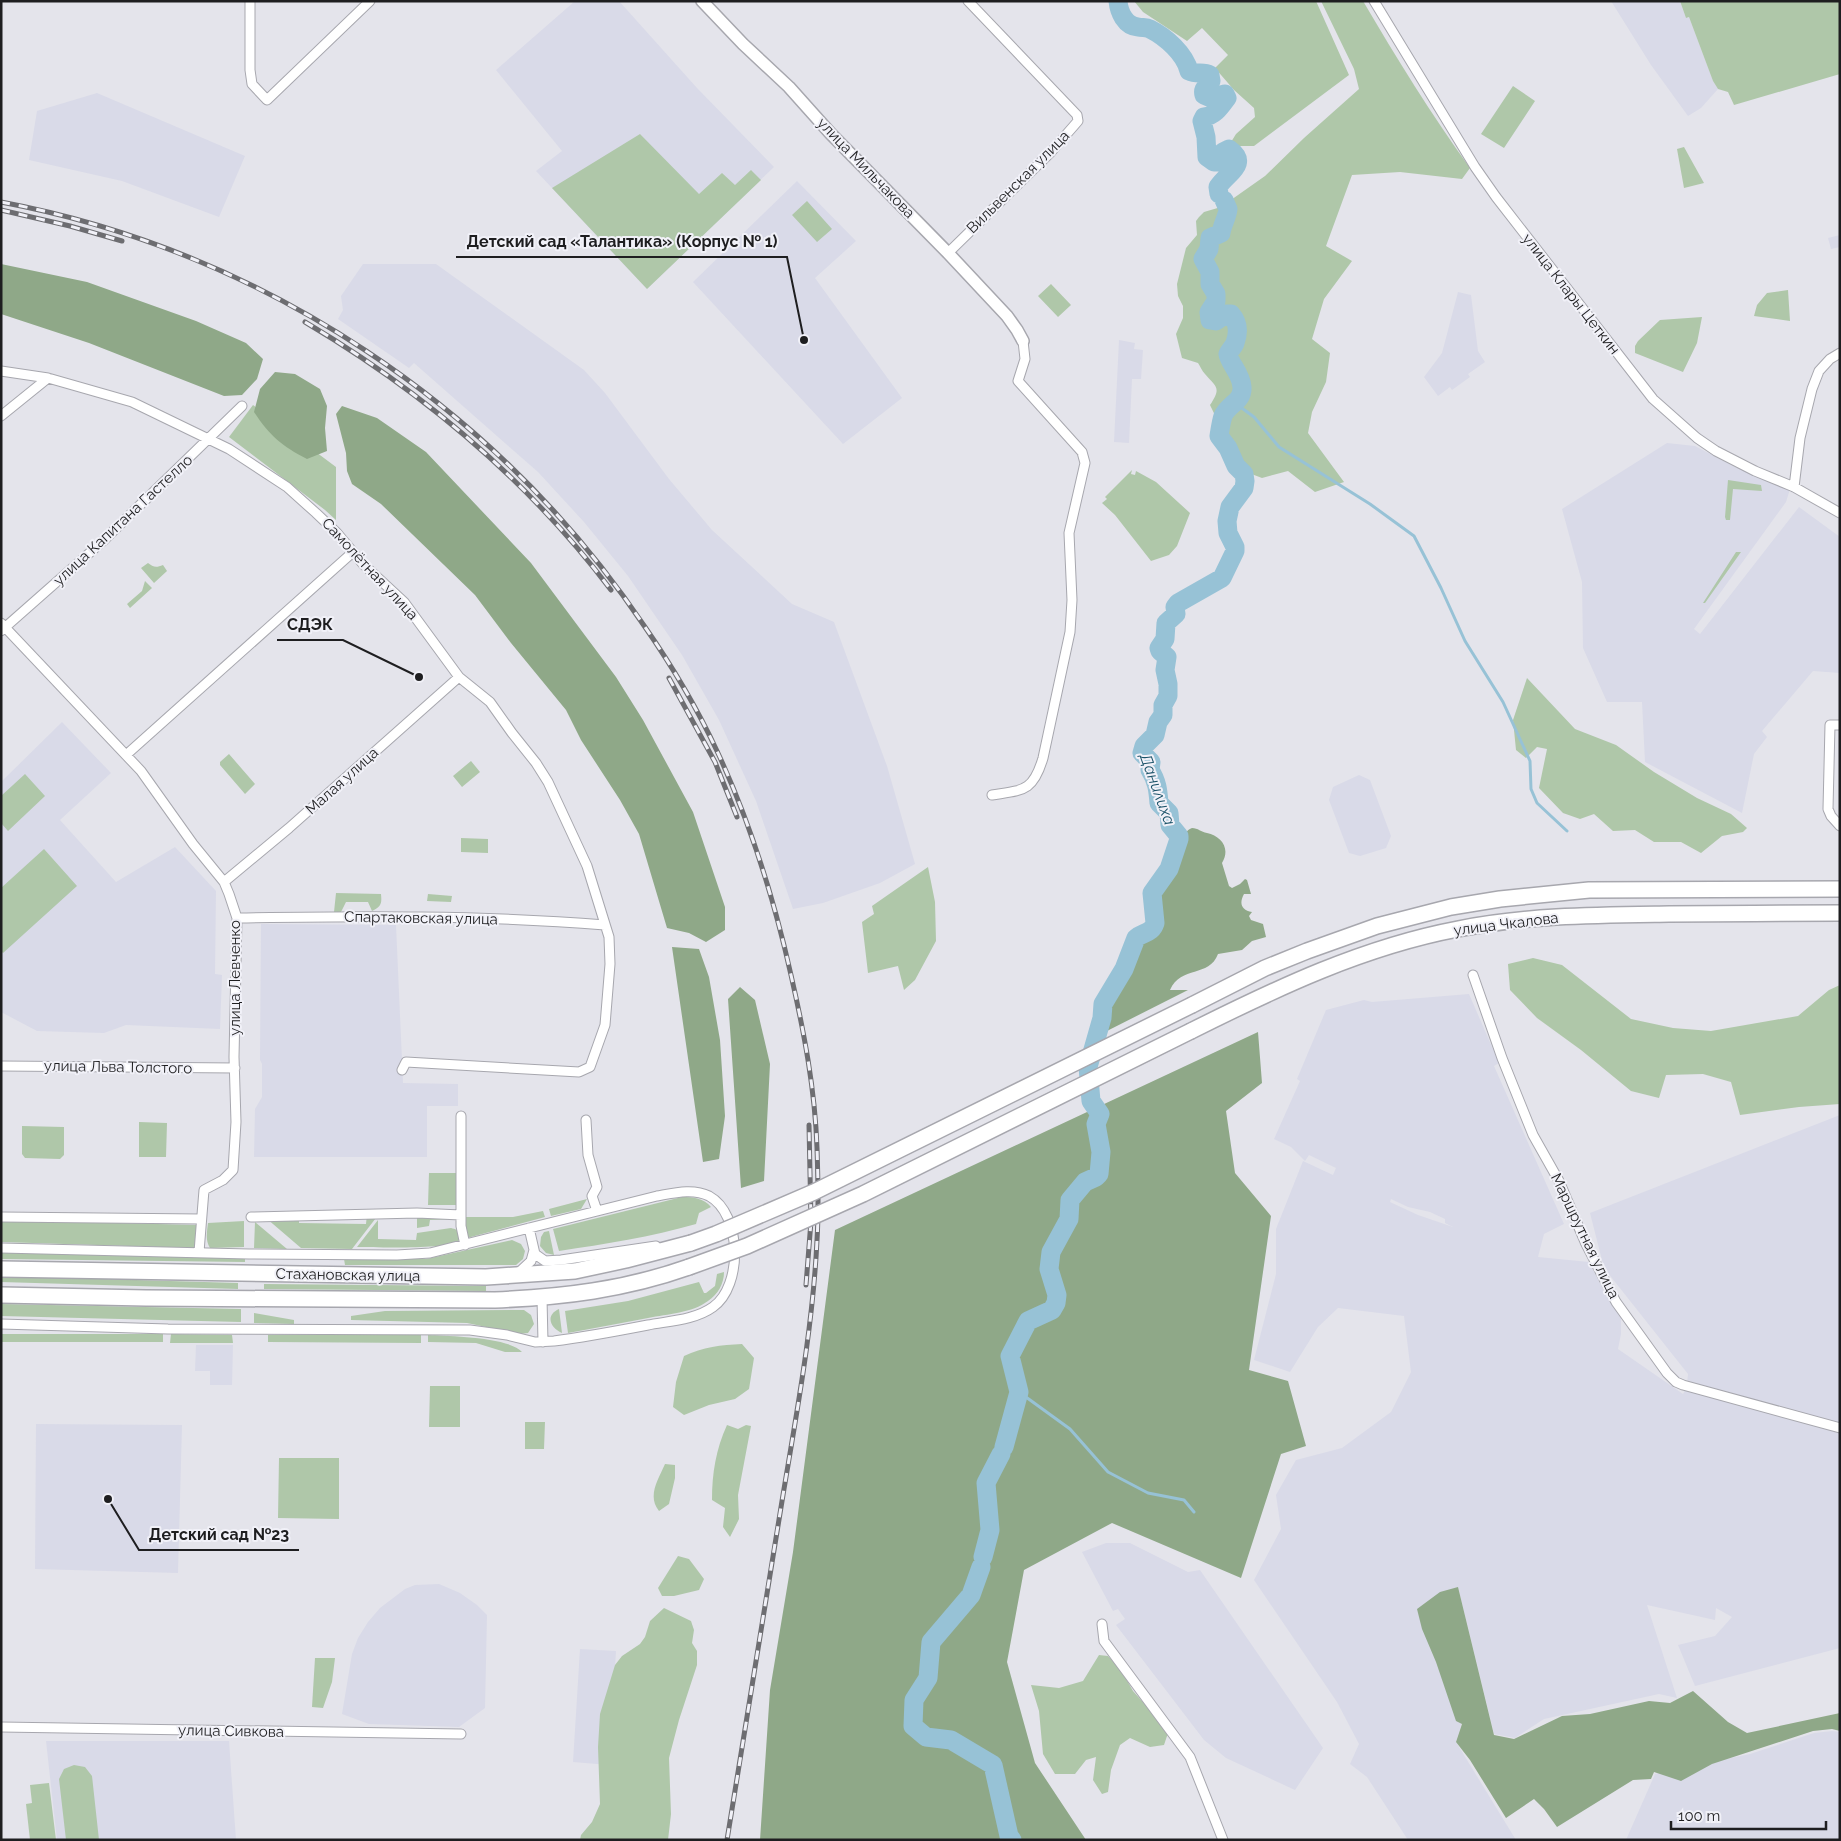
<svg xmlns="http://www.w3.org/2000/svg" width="1841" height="1841" viewBox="0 0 1841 1841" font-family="Raleway,sans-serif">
	<rect width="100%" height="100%" fill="#e4e4eb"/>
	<path fill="#d9dae8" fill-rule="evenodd" d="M575,1H619L697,88L774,167L647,289L536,171L562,151L496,70Z
		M1611,1H1680L1686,18L1689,17L1713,81L1718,89L1701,108L1688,116L1651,65Z
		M97,93L245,156L219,217L122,181L29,160L37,111Z
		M797,181L856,241L815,278L902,398L843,444L693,282Z
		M1840,235V247L1831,249L1828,238Z
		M363,264H436L584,370L605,393L669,479L712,530L792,604L834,622L887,766L915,864L880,883L823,903L793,909L756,801L719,720L682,655L628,576L584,522L538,472L414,363L409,368L338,319L343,310L341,296Z
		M1458,292L1471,295L1478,351L1485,362L1468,374L1470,377L1452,390L1450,387L1438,396L1424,377L1442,353Z
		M1119,340L1135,343L1134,349L1143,350L1141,379H1132L1129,443L1114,442Z
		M1667,443L1695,446L1735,467L1790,489L1786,502L1694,629L1700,634L1799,507L1840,537V673L1813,671L1762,731L1767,737L1754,754L1742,813L1645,762L1642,702H1607L1583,648L1582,582L1562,509Z
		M62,722L111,773L60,820L116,882L175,847L216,891L215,974L222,975L220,1029L126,1025L104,1033L37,1031L1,1012V782Z
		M1359,775L1370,780L1391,836L1386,848L1360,856L1349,853L1329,800L1333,787Z
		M261,924L396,925L403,1083L458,1084V1106H427V1157H254L255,1109L262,1097V1064L260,1060Z
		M1469,994L1499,1063L1494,1066L1564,1224L1544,1234L1538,1257L1589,1262L1606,1295L1621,1317V1334L1618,1349L1683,1394L1685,1390L1840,1431V1648L1695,1686L1678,1645L1715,1636L1732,1617L1716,1608L1715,1620L1647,1605L1677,1698L1659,1694L1544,1719L1515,1738L1494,1734L1458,1587L1462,1723L1456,1742L1516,1840H1408L1367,1777L1350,1764L1359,1744L1337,1702L1254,1580L1281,1529L1276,1495L1296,1460L1342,1448L1391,1412L1411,1372L1404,1316L1338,1308L1318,1327L1290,1372L1254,1360L1276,1274V1229L1303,1161L1333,1175L1336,1168L1309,1155L1305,1161L1291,1147L1274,1139L1300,1081L1297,1079L1326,1010L1364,1000L1372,1002ZM1391,1199L1408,1207L1430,1212L1445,1219V1223L1453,1227L1418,1215L1390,1202Z
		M1840,1115V1424L1687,1384L1688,1374L1604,1268L1590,1213Z
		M196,1345H233L232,1385H210V1371H195Z
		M36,1424L182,1425L178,1573L35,1569Z
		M1106,1543H1130L1188,1572L1200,1570L1323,1748L1295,1790L1226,1758L1204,1740L1116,1625L1125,1619L1118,1609L1113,1611L1082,1552Z
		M439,1584L460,1593L477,1605L487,1615L485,1708L459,1727L369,1724L342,1714L352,1654L358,1638L368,1622L380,1608L405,1589L415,1585Z
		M580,1649L616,1651L609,1765L573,1762Z
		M1832,1731L1840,1732V1840H1626L1655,1774L1750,1754L1814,1733Z
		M46,1741H229L236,1840H57Z"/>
	<path fill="#afc7a9" d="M1134,1H1316L1349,75L1254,146H1239L1235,150L1228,147L1236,134L1255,117L1254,108L1234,90L1215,68L1228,55L1202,28L1187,41L1143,12Z
		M1321,1H1363C1397,59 1431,114 1470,168L1462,179L1400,172L1352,175L1326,246L1352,261L1324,299L1312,339L1330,353L1326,382L1312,412L1308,433L1344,482L1315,492L1288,471L1262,478L1228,465L1225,436L1210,405C1222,387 1216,387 1205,374C1202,371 1200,366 1198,363L1182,358L1176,334L1183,318V306L1178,296L1177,284L1186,248L1197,235L1196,221L1199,217L1204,212L1221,207L1265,176L1304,138L1359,89L1354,69Z
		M1680,1H1840V74L1734,105L1728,92L1718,89L1713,81L1689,17L1686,18Z
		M1513,86L1535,101L1504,148L1481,134Z
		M640,134L699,194L722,173L735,185L751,170L761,180L647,289L552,188Z
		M1684,147L1704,183L1684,188L1677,149Z
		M807,201L832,229L817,242L792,215Z
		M1051,284L1071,305L1058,317L1038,296Z
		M1788,290L1790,321L1754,316L1757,305L1767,293Z
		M1702,317L1697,343L1683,372L1635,353V346L1638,341L1660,320Z
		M253,405L336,467V520L325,510L229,437Z
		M1132,470L1131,474L1135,475L1136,471L1156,482L1190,513L1177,546L1169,555L1151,561L1115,515L1102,503L1107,499L1105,497Z
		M1728,480L1761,485L1762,491L1733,489L1730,520H1726L1725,517Z
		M1736,552H1741L1705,603H1703Z
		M148,563C153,567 156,568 163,565L167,571L154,583L141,568Z
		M145,581L152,588L130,608L127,604L142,591Z
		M1527,678L1575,729L1616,745L1654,772L1697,798L1731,814L1747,828L1743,832L1722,836L1701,853L1681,842H1654L1635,830L1613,831L1594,814L1580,819L1563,813L1539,788L1547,749L1537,747L1526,758L1516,750L1513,720Z
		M229,754L255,784L245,794L220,765V762Z
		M471,761L480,772L462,787L453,776Z
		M25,774L45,796L8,831L1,823V796Z
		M461,838L488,839V853L461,852Z
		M44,849L77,886L3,953L1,951V888Z
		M928,867L935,902L936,941L915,980L904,990L898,966L868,973L862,922L874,914L872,906Z
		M336,893L381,894C382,904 381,907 372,911L368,902H346L341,912H334Z
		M428,894L452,896L451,902L427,901Z
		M1533,958L1562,965L1631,1019L1673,1028L1711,1031L1798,1016L1829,990L1840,985V1104L1799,1107L1740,1115L1731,1082L1703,1074L1666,1075L1659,1098L1631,1091L1581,1050L1537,1018L1510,990L1508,964Z
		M139,1122L167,1123L166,1157H139Z
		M22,1126L64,1127V1155L60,1159L25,1158L22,1154Z
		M429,1173H459V1205H428Z
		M682,1197C693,1197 704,1198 711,1207L699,1213L696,1224C651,1237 605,1244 559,1251L553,1229Z
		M587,1199L581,1209L551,1216L549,1209Z
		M543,1211L545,1217L467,1238L463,1217H513Z
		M367,1214H379L352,1249L301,1248L266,1218L299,1216V1223L366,1224Z
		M417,1215L455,1219L430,1220L429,1226L417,1228Z
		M1,1220L197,1225L196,1244L193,1248L1,1242Z
		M378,1220V1239L416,1240L417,1233L451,1228C455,1229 459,1230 460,1235C461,1237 460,1240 458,1241C447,1250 373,1247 357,1247Z
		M244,1221V1247L210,1248C205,1240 207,1232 208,1223Z
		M255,1222L287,1249L254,1248Z
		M549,1231L554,1255L546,1253L540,1246L541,1237L544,1232Z
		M512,1240L521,1244L525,1251L523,1259L516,1265H345L344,1259H426Z
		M1,1252L245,1255V1262L1,1259Z
		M724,1272C724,1284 718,1294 708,1301C692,1313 668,1314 648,1318C622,1323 595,1328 568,1333L565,1311L628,1301L699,1282L704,1293H706L715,1286L717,1274Z
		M1,1276L238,1283V1289L1,1282Z
		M264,1284L486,1286V1291L264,1289Z
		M1,1304L241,1309V1322L1,1316Z
		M559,1309L562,1333C550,1328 545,1315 559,1309Z
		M524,1310L531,1315L534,1324L528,1333L519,1334L467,1323L351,1320V1316L385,1311Z
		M254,1313L294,1320V1324L254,1323Z
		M1,1334H163V1342H1Z
		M171,1334L232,1335L233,1343H170Z
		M268,1335H421V1343L268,1342Z
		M428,1335C448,1336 509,1337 522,1352H505L476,1343L428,1342Z
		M742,1344L754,1358L749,1389L735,1399L709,1405L684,1415L673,1407L676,1382L684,1356C703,1347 721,1345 742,1344Z
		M430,1386H460V1427H429Z
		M525,1422H545L544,1449H525Z
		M727,1425L738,1429L746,1425L751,1426L738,1495L739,1519L730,1537L723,1527L725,1508L712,1500C712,1473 716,1449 727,1425Z
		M279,1458H339V1519L278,1518Z
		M665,1464L675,1465V1478L669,1504L659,1511C647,1496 658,1480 665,1464Z
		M678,1556L689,1559L704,1579L699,1590L674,1596H662L658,1588Z
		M664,1608L691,1621L694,1630L692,1643L697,1651V1665L679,1720L669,1758L671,1814L668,1840H580L581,1835L592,1822L600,1804L598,1747L600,1714L615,1665L622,1656L640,1644L645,1637L650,1621Z
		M1099,1655L1108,1656L1121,1670L1133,1691L1157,1718L1168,1733L1164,1745L1150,1747L1130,1738L1120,1745L1111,1770L1108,1792L1102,1794L1093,1780L1096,1757L1086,1760L1075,1774H1055L1043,1754L1039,1711L1031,1685L1059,1688L1083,1681Z
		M315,1658H335L332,1682L323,1708L312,1707Z
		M74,1765L85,1767L92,1776L99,1840H66L59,1779L64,1769Z
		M49,1783L56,1840H30L26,1804L32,1803L30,1785Z"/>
	<path fill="#8fa888" d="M1,264L87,282L196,321L246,343L263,359L257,379L242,395L224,396L89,343L1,314Z
		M275,372L295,374L320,389L327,406L325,428L327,451L307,459C282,446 270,436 254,412L260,389Z
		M342,406L377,418L426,452L531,563L616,677L643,720L693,812L725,907V930L706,942L689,933L667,928L639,834L620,800L581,740L566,710L511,643L475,595L381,504L352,484L347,471L346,453L336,414Z
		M1192,828C1198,828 1201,832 1207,833C1221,836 1231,848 1222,863L1229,886L1232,888L1240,884L1245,879L1247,880L1251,894H1244C1239,903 1241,910 1252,912L1249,916L1251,920L1263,924L1266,937L1252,941L1242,950L1218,954C1209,978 1181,965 1170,990H1188L1099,1035L1104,1017V1004L1128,968L1139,940L1155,930C1159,919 1153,909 1154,898C1155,887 1165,880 1171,871C1177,863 1177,854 1184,847C1183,839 1184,831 1192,828Z
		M672,947L699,949L709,977L720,1040L725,1116L719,1159L703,1162Z
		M740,987L755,1000L770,1064L764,1181L741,1188L728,999Z
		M1258,1032L1262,1083L1226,1111L1235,1173L1271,1216L1249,1370L1288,1381L1306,1446L1281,1454L1241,1578L1112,1523L1024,1570L1007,1662L1035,1763L1086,1840H760L770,1690L793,1552L835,1230Z
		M1458,1587L1494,1735L1514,1739L1562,1716L1590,1714L1649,1701L1670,1703L1693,1691L1728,1722L1747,1733L1840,1713V1731L1832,1729L1813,1731L1712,1764L1681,1781L1654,1772L1651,1779L1633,1780L1557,1827L1544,1809L1534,1799L1506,1818L1470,1760L1456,1742L1462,1724L1456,1721L1436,1662L1422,1629L1417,1609L1440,1592Z"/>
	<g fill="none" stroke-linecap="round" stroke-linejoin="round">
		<path stroke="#97c2d6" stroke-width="3" d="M1235,403L1254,417L1279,447L1370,504L1414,536L1441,588L1465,641L1503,702L1530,761L1531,789L1537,803L1567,831
			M1019,1392L1070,1429L1108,1472L1148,1493L1184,1500L1194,1512"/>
		<path stroke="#97c2d6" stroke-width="19" d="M1118,1C1119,12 1125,26 1138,27C1143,28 1146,27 1150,29C1166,37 1185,54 1189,71C1197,75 1203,71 1210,75L1211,81C1207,87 1202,88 1204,95L1211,98L1225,94L1227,98C1221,106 1215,116 1204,117L1202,121L1206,137L1207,157L1214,162H1217L1223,152L1229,149C1250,164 1227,173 1218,187L1219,194
			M1004,1447L1019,1392L1010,1356L1028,1321L1052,1310L1056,1303L1057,1295L1049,1269L1051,1252L1069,1219L1070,1200L1085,1182L1096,1177L1099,1174L1101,1152L1096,1124L1100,1114L1091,1101L1088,1067L1102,1018L1103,1004L1124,969L1136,938C1144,932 1152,933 1155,923L1152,893L1169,869L1179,839V836L1170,825L1169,813L1159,803C1158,790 1157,781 1150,770L1151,762L1142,753L1144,746L1155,735L1158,722L1163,715V705L1168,696V684L1165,670L1167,657L1160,651L1159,648L1165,639L1166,623L1176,614L1175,607L1178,603L1222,578L1235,551V547L1228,533L1227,521L1230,507L1244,488L1245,481L1244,474L1236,466L1228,448L1219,436C1220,430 1221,422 1223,416C1228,404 1243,402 1242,387C1241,373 1229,363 1228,354C1230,350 1234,346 1235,343C1239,332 1238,322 1231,314H1226L1216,321L1210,320L1209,312L1216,301V294L1210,284V272L1203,259L1209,249L1210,238L1221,233C1222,225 1227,218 1228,209L1224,200
			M983,1557L990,1530L986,1483L1001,1454
			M981,1567L971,1595L931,1642L928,1678L914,1700L913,1726L926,1737L951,1740L993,1765L1009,1836L1012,1840"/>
		<defs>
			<path id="minor" d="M250,1V70L252,84L267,100L370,1
				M1374,1L1475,167L1496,197L1653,399L1697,438L1716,451L1755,471L1794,487L1840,513
				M948,253L1051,152L1078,121L1077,115L968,1
				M1,371L48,378L132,402L229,449L287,487L316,513L337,533L363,564L404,602L459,677L490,702L512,733L536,763L548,782L587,866L609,937L610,964L605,1025L590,1067L579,1072L406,1062L402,1070
				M1,416L48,378
				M1794,487L1800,438L1812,389L1819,371L1830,359L1840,353
				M1,623L141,771L193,844L224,882L229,894L237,918L234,1057L236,1122L233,1170L223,1180L204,1190L199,1252
				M1,631L103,541L242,406
				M1840,725H1830L1828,809L1831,816L1840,826
				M126,755L353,552
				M992,795C1023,790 1033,792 1043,758L1070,632L1072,600L1069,533L1085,463L1082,452L1018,381L1025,359L1023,341
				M224,882L289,828L459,677
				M237,918C359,916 483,915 605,925
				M1473,975L1502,1058L1533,1135L1559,1181L1586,1244L1616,1302L1667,1373L1676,1382L1683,1385L1840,1428
				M1,1066L235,1068
				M461,1116V1226L465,1245
				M586,1120L588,1155L597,1187L592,1196L597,1211
				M1,1217L201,1219
				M251,1217L417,1213L461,1215
				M529,1228L535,1254L545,1261L561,1260L656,1246
				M1,1248L249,1254L397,1255L430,1253L657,1196C674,1193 693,1188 709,1196C742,1214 743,1286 713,1307C695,1320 669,1321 648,1325C617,1331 586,1337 554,1341L535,1342L507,1335L470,1330L168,1329L1,1324
				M516,1275L531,1261L534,1250
				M542,1298L543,1342
				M1102,1624L1104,1641L1190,1757L1223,1840
				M1,1727L461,1734"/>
			<path id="tertiary" d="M702,1L743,44L789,87L831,134L948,253L1007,316L1017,330L1023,341"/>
			<path id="primary" d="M1192,1005L1265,968L1307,951L1377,926L1451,907L1500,899L1589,890L1840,889
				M1191,1031C1277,988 1363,947 1458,929C1528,915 1599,915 1669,914C1726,914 1783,913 1840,913
				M1,1269L486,1277L575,1271L626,1260L691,1243
				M1,1295L146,1298L495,1300C563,1297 624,1290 689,1267"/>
		</defs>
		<use href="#minor" stroke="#a7a7ae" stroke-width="11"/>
		<use href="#tertiary" stroke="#a7a7ae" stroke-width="14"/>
		<use href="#primary" stroke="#a7a7ae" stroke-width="18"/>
		<use href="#minor" stroke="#fff" stroke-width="9"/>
		<use href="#tertiary" stroke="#fff" stroke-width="11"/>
		<use href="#primary" stroke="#fff" stroke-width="15"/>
		<defs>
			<path id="rail" d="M1,202C262,251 497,407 645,627C672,666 697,708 717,751C750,822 774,899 791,975C804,1032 815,1089 817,1148C818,1178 819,1209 817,1240C813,1325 797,1411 783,1495C764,1610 746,1725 727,1840
				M1,210L70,226L122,241
				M305,322C423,392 528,480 611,590
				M669,678L715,762L737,817
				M806,1285L811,1221L809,1125"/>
		</defs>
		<use href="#rail" stroke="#6d6d71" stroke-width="5"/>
		<use href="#rail" stroke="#f1f1f8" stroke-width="3" stroke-dasharray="9" stroke-linecap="butt"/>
		<defs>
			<path id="primary-bridge" d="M691,1243L716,1234L814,1192L1192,1005
				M689,1267L747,1246L863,1194L1191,1031"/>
		</defs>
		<use href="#primary-bridge" stroke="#a7a7ae" stroke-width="18" stroke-linecap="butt"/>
		<use href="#primary-bridge" stroke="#fff" stroke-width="15"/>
	</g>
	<g text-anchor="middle" stroke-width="4" stroke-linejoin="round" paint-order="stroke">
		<g font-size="15" fill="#1e1e20" stroke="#f1f1f8">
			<text transform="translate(866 168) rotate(46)" y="5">улица Мильчакова</text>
			<text transform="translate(1018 182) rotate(-45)" y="5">Вильвенская улица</text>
			<text transform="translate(1571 294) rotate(52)" y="5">улица Клары Цеткин</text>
			<text transform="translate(123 520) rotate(-43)" y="5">улица Капитана Гастелло</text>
			<text transform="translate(370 569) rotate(47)" y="5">Самолётная улица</text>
			<text transform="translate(342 781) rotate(-42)" y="5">Малая улица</text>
			<text transform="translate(421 918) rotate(1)" y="5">Спартаковская улица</text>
			<text transform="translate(1506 924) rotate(-7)" y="5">улица Чкалова</text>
			<text transform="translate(235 978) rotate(-90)" y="5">улица Левченко</text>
			<text transform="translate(118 1067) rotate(1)" y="5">улица Льва Толстого</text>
			<text transform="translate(1585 1236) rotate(64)" y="5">Маршрутная улица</text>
			<text transform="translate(348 1275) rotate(1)" y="5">Стахановская улица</text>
			<text transform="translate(231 1731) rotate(1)" y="5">улица Сивкова</text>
		</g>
		<g font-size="16" font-style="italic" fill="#1a5268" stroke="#f1f1f8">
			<text transform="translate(1158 789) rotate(70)" y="6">Данилиха</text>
		</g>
	</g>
	<path fill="none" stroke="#1e1e20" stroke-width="2" d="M804 340L787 257H456M419 677L343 640H277M108 1499L139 1550H299"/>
	<g fill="#1e1e20" stroke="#f1f1f8" stroke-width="2">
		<circle cx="804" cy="340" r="5"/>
		<circle cx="419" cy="677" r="5"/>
		<circle cx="108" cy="1499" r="5"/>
	</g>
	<g font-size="16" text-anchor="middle" font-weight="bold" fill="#1e1e20" stroke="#f1f1f8" stroke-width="4" stroke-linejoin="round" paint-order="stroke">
		<text x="622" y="247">Детский сад «Талантика» (Корпус № 1)</text>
		<text x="310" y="630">СДЭК</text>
		<text x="219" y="1540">Детский сад №23</text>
	</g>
	<rect width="1841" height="1841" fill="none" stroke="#1e1e20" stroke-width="5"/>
	<path d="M1671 1821v8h155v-8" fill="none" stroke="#1e1e20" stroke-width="2.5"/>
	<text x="1678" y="1821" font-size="15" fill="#1e1e20" stroke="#f1f1f8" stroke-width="4" paint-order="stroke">100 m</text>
</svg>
